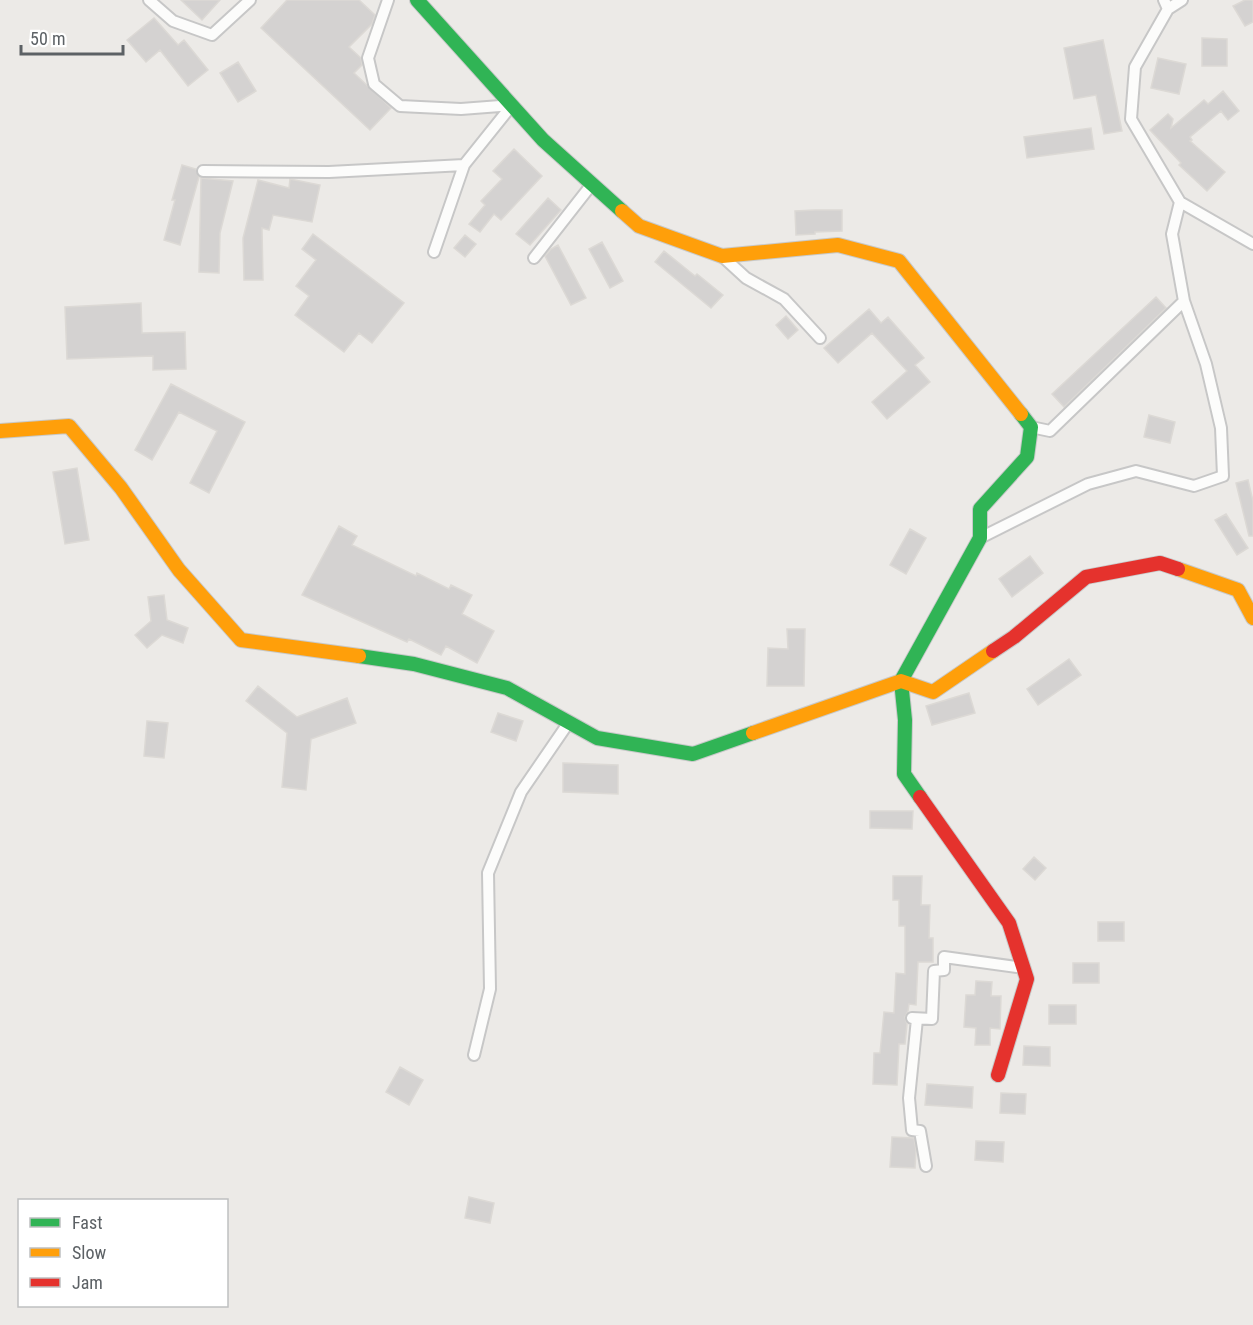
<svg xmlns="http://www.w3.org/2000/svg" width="1253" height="1325" viewBox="0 0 1253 1325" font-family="'Roboto Condensed',sans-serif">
	<rect width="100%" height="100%" fill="#eceae7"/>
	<path fill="#d4d2d1" stroke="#dcd9d5" stroke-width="1.5" d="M181,0H220L202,20Z
		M287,0H359L375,15L372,24L349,47L361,58L362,65L354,73L391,108L370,130L261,28Z
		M1245,0H1253V22L1245,26L1233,6Z
		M154,18L178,45L184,40L208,70L188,86L160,50L146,62L127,40Z
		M1202,38L1227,39V66H1202Z
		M1103,40L1122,131L1104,134L1096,95L1074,99L1064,48Z
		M1158,58L1186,64L1179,94L1151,88Z
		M238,62L256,91L238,102L220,73Z
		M1223,91L1239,111L1228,120L1221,111L1190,137L1192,140L1190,141L1225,172L1207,191L1179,165L1181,163L1150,130L1168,114L1173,119L1171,128L1204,100L1208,104Z
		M1091,128L1094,149L1027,158L1024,137Z
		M514,149L542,176L501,220L494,214L480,232L469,224L485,205L481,201L502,179L493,171Z
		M182,165L196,169L199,177L180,245L164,240L175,200H172Z
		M201,178L233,181L220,233L219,273L199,272Z
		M290,179L320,185L312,222L273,215L269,230L262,228L263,280H244L243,238L258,180L289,188Z
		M548,198L561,210L530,245L516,234Z
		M815,210H842V231L815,232V234L796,235L795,211Z
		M313,234L404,303L372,343L359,333L344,352L295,315L309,296L296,286L316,260L302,249Z
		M465,235L476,244L465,257L454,248Z
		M602,242L623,281L610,288L589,249Z
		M558,245L586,298L571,305L545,256L551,249Z
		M664,251L695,276L697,274L723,295L711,308L655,262Z
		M1156,297L1166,308L1064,407L1052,394Z
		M141,303L142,333L185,332L186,369L153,370V356L67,359L65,307Z
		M869,309L881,323L888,317L924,358L915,365L930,382L887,419L872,402L907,371L872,333L838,363L824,348Z
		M786,316L798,330L788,339L776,325Z
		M171,384L245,422L209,493L190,483L217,431L179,412L152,460L135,450Z
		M1149,415L1175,422L1170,443L1144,437Z
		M77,468L89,540L65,544L53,472Z
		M1248,480L1253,501V536H1249L1236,483Z
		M1226,514L1248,548L1237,555L1215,520Z
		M339,526L357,536L352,545L416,576L417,573L449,589L451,585L472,595L462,614L494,631L477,663L446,646L441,655L409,639L407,642L302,595Z
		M910,529L926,538L906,574L890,565Z
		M1030,556L1043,573L1012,597L999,579Z
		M164,595L167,620L188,628L183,643L162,635L147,648L135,635L151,621L148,597Z
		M787,629H805L804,686H767L768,648L788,649Z
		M1069,659L1081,675L1038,705L1027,689Z
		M258,686L297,717L347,698L356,723L311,739L306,790L282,787L287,733L246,701Z
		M969,693L975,713L932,725L926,706Z
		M498,713L523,721L516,741L491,732Z
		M147,721L168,723L164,758L144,756Z
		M563,763L618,765V794L563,792Z
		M870,811H913L912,829L870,828Z
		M1034,857L1046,868L1035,880L1023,869Z
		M893,876H922L921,905H930L929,938H933V962H918L916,1005L909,1004L908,1011L905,1017L907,1024L905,1044H899L897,1085L873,1084L874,1053H880L884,1012L894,1013L896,973L905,974V926H899V900H893Z
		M1098,922H1124V941H1098Z
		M1073,963H1099V983H1073Z
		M976,981L992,982L991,996H1001L1000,1029L990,1028V1045H975L976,1028L964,1027L966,995H975Z
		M1049,1005H1076V1024H1049Z
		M1024,1046L1050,1047V1066L1023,1065Z
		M400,1067L423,1080L409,1105L386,1092Z
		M927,1084L973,1087L972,1108L925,1105Z
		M1001,1093L1026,1094L1025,1114L1000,1113Z
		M892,1137L914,1138L916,1150L915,1168L890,1167Z
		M976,1141L1004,1142L1003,1162L975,1160Z
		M469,1197L494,1203L490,1223L465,1218Z"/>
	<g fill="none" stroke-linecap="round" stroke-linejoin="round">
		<defs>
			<path id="street" d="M149,0L173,21L212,35L250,0
				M388,0L368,58L374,84L400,106L461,109L512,105L464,165L434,252
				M1164,0L1168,9L1135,67L1131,119L1180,202L1253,244
				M1168,9L1182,0
				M203,171L329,172L464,165
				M722,256L746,278L784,299L820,338
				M534,258L592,184
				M1031,427L1050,431L1184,301
				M980,538L1088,484L1136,471L1194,486L1223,476L1221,428L1206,364L1184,301L1172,234L1180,202
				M912,1018L932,1019L934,971L944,970V957L1024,968
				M917,1019L909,1098L912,1130L920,1131L926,1166
				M474,1055L490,989L488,873L521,792L569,722"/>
			<path id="fast" d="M417,0L543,140L622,211
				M359,656L414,664L507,688L597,738L693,754L753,733
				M920,797L904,774L905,720L901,681L980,538V509L1027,457L1031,427L1021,414"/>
			<path id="slow" d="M622,211L639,226L722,256L838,245L899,261L1021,414
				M0,431L69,426L121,488L179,570L241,640L359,656
				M1178,569L1238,590L1253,618
				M753,733L901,681L933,692L993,651"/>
			<path id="jam" d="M993,651L1014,637L1086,577L1160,563L1178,569
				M920,797L1009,923L1027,979L998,1075"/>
		</defs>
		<use href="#street" stroke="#c7c7c7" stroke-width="14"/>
		<use href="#fast" stroke="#c8c9c9" stroke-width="16"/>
		<use href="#slow" stroke="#c8c9c9" stroke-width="16"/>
		<use href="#jam" stroke="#c8c9c9" stroke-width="16"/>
		<use href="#street" stroke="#fcfcfb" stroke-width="10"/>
		<use href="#fast" stroke="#30b455" stroke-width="14"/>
		<use href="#slow" stroke="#ff9f0a" stroke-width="14"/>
		<use href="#jam" stroke="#e5322d" stroke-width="14"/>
	</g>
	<rect x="18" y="1199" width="210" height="108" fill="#ffffff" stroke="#bec0c1" stroke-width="1.5"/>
	<rect x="30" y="1218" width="30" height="9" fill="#30b455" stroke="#bec0c1" stroke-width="1.5"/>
	<text x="72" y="1229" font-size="18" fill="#5c6165">Fast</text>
	<rect x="30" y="1248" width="30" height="9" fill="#ff9f0a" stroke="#bec0c1" stroke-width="1.5"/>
	<text x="72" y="1259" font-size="18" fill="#5c6165">Slow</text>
	<rect x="30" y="1278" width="30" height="9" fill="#e5322d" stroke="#bec0c1" stroke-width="1.5"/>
	<text x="72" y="1289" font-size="18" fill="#5c6165">Jam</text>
	<path d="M21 45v9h102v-9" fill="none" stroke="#5c6165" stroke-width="3"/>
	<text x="30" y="45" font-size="18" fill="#5c6165" stroke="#ffffff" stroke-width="4.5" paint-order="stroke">50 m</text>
</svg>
